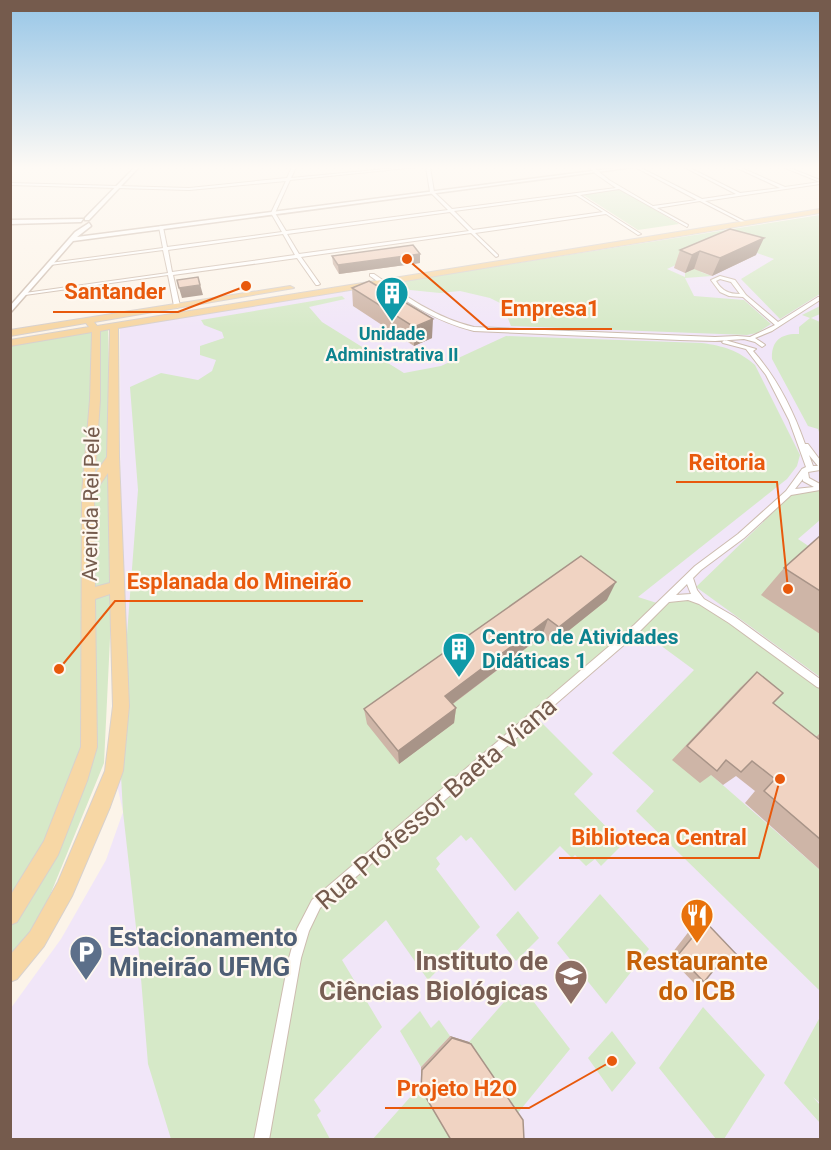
<svg xmlns="http://www.w3.org/2000/svg" width="831" height="1150" viewBox="0 0 831 1150" font-family="Roboto,sans-serif">
	<rect width="100%" height="100%" fill="#fcf4e9"/>
	<path fill="#f1e6f8" d="M820,215V1139L11,1140V1008L61,939L106,860L123,812L114,771L121,706L120,327Z"/>
	<path fill="#d6e9c8" fill-rule="evenodd" d="M620,189L679,224L638,230L582,194Z
		M820,215V294L780,319L741,279L774,259L727,242L667,269L685,277V273L712,260L701,272L712,276L685,278L694,296L744,300L771,324L757,333L747,335L511,326L502,304L490,298L460,291L440,293L410,290L398,282Z
		M342,296L345,299L309,307L322,322L404,373L441,366L506,336L702,343C723,346 738,350 755,365L800,455L797,466L787,479L638,597L660,604L688,597L727,617L820,684V736L818,735L810,745L803,727L761,694L709,773L820,870V991L636,811L654,791L612,753L694,670L637,628L535,716L593,774L574,794L623,844L601,866L595,859L586,866L575,855L572,858L560,846L515,891L471,837L466,841L461,835L436,858L440,864L436,869L480,927L428,980L386,920L342,960L382,1027L314,1100L321,1111L317,1115L330,1139H171L148,1064L139,954L123,812L119,739L138,490L130,387L161,373L198,380L212,371L216,360L200,355V346L224,338L222,332L204,325L201,320ZM573,575L552,644L542,636L443,711Z
		M820,306V314L811,318L820,322V435L818,429L808,426L772,359C771,341 781,333 799,334V327L810,318L802,315Z
		M108,325L113,576L104,763L35,932L11,960V340Z
		M820,490V520L798,539L813,549L820,633V677L696,587L792,494Z
		M600,894L649,949L606,1004L557,943Z
		M518,911L539,938L516,961L496,935Z
		M520,984L570,1049L517,1114L469,1042Z
		M703,1007L765,1075L724,1139H716L659,1068Z
		M420,1011L431,1028L439,1020L450,1036L421,1067L400,1031Z
		M820,1017V1103L813,1097L820,1105V1123L784,1083Z
		M612,1031L636,1063L612,1092L588,1058Z
		M421,1085L454,1139L372,1140Z"/>
	<g fill="none" stroke-linecap="round" stroke-linejoin="round">
		<defs>
			<path id="minor" d="M292,167H296L291,178L407,167H417L290,180L275,213L286,231L448,210L430,192L426,167H430L434,192L452,209L616,188L596,174L589,167H593L609,180L653,206L697,200L635,167H639L702,199L736,194L684,167H688L740,193L780,188L735,167H739L785,187L820,182L783,167H787L820,180V184L705,201L746,222L745,224L700,201L657,208L688,225L687,227L619,189L580,195L641,234L638,235L606,214L475,233L498,255V256L496,257L471,233L301,257L320,284L318,285H316L297,258L173,275L180,306L177,308L174,306L168,275L25,295L23,294L25,293L168,273L163,250L50,265L48,264L50,263L163,248L159,227L161,226L163,227L167,247L282,232L271,213L286,181L189,190L10,185V183L189,188L287,178ZM576,195L603,212L473,230L454,211ZM450,212L469,231L299,254L287,234ZM283,234L295,255L172,272L168,250Z
				M370,274H374C405,296 436,318 474,327L715,337L737,336L750,337L775,325L743,297L729,296L720,292L711,280L720,276L735,280L746,295L778,322L818,297H820V300L772,331L755,338L764,344L765,345L762,347L755,342L744,339L715,341L680,340L474,331C433,321 404,300 370,276ZM720,279L731,282L740,294C729,294 722,291 716,281Z
				M725,340L756,349L753,351C777,378 793,410 805,444H808L820,460V470L808,472L809,478L820,484V490L791,495L744,538L701,570L693,578L697,590L704,599L735,617L820,679V688L817,687L729,623L699,604L688,600L669,602L640,631L320,908L309,931L301,958L269,1140H254L289,958L297,929L312,900L634,625L695,566L738,534L786,491L802,469L806,467L789,420L766,375L746,349L723,343L722,342ZM809,455L818,466H813ZM803,479V481L814,487L795,489ZM687,584L691,594L676,595Z"/>
			<path id="tertiary" d="M135,167H139L89,220H85V218Z
				M624,167H634L73,241L10,313V306L75,232L89,223L91,226L77,237Z
				M83,219L81,222L10,224V220Z"/>
			<path id="primary" d="M820,209V213L118,328L119,457L129,706L123,771L110,807L72,896L44,946L17,979L10,982V955L30,932L58,882L105,771L113,706L110,594L95,599L97,747L87,781L58,855L17,922L10,925V896L44,841L81,747L82,493L90,400L92,332L10,346V340L89,327L86,323L10,336V330L290,286L294,288L94,322L97,326ZM110,329L107,457L95,474L100,400V331ZM108,473L110,583L95,587L94,493Z"/>
		</defs>
		<use href="#minor" stroke="#cdbcaf" stroke-width="2"/>
		<use href="#tertiary" stroke="#cdbcaf" stroke-width="3"/>
		<use href="#primary" stroke="#d8d1cd" stroke-width="2"/>
		<use href="#minor" fill="#fff" fill-rule="evenodd"/>
		<use href="#tertiary" fill="#fff" fill-rule="evenodd"/>
		<use href="#primary" fill="#f7d7a5" fill-rule="evenodd"/>
	</g>
	<path fill="#ceb5a7" d="M730,229L756,255L712,276L694,269L685,273L674,268L680,250Z
		M420,254V263L339,274L333,264L332,256Z
		M352,288L432,338L414,346L353,306Z
		M820,536V634L761,595L784,568Z
		M581,556L607,600L552,644L542,636L453,704L456,708L454,723L399,764L367,724L364,709Z
		M757,672L773,703L816,737L820,733V870L745,803L755,791L736,776L723,785L711,775L700,783L672,760L740,688Z
		M698,914L733,964L722,965L720,962L704,982L694,983L669,957L690,930L684,923L689,917Z
		M450,1036L469,1042L471,1044L421,1085V1067Z"/>
	<path fill="#a89488" d="M764,238L756,255L712,276L720,258Z
		M700,251L694,269L685,273L692,255Z
		M420,254V263L339,274L338,265Z
		M198,277L203,295L182,298L179,288Z
		M433,319L432,338L414,346V327Z
		M616,582L607,600L552,644L559,627Z
		M548,619L542,636L443,711L445,696Z
		M456,708L454,723L399,764L398,751Z
		M450,1036L469,1042L471,1044L452,1038Z"/>
	<path fill="#f0d3c2" stroke="#a89488" stroke-width="1.5" d="M730,229L764,238L720,258L700,251L692,255L680,250Z
		M413,245L420,254L338,265L332,256Z
		M198,277L200,285L179,288L177,280Z
		M369,281L433,319L414,327L352,288Z
		M820,536V591L784,568Z
		M581,556L616,582L559,627L548,619L445,696L456,708L398,751L364,709Z
		M757,672L783,693L773,703L820,740V839L764,791L775,779L752,761L741,772L726,760L717,771L687,746Z
		M698,914L738,956L733,964L725,956L704,982L678,955L700,928L693,921Z
		M452,1038L471,1044L523,1120L524,1140H451L421,1089L422,1070Z"/>
	<linearGradient id="sky" x2="0" y2="1"><stop stop-color="#97c6e7"/><stop offset="0.51" stop-color="#fefaf5"/><stop offset="1" stop-color="#fefaf5" stop-opacity="0"/></linearGradient>
	<rect width="831" height="328" fill="url(#sky)"/>
	<defs>
		<symbol id="building-pin" viewBox="-11 -11 22 30"><path d="M0 17L-7.5 6A9.5 9.5 0 1 1 7.5 6Z" fill="#0f9aa8" stroke="#fef8f0"/><path d="M-4-6H4V6H1V3H-1V6H-4ZM-2.5-4.3h1.7v1.8h-1.7ZM.8-4.3h1.7v1.8H.8ZM-2.5-1h1.7V.8h-1.7ZM.8-1h1.7V.8H.8Z" fill="#fff"/></symbol>
		<symbol id="restaurant-pin" viewBox="-11 -11 22 30"><path d="M0 17L-7.5 6A9.5 9.5 0 1 1 7.5 6Z" fill="#e8710a" stroke="#fef8f0"/><path d="M-5-6h1v4h1v-4h1v4h1v-4h1v5L-1.5 .5V6h-2V.5L-5-1ZM5-6V6H3V1.5H1.5Q1.5-4 5-6Z" fill="#fff"/></symbol>
		<symbol id="parking-pin" viewBox="-11 -11 22 30"><path d="M0 17L-7.5 6A9.5 9.5 0 1 1 7.5 6Z" fill="#5c6f8a" stroke="#fef8f0"/><path d="M-3.5-5.5H1a3.5 3.5 0 0 1 0 7H-1V5.5H-3.5ZM-1-3.4V-.6H.8a1.4 1.4 0 0 0 0-2.8Z" fill="#fff"/></symbol>
		<symbol id="university-pin" viewBox="-11 -11 22 30"><path d="M0 17L-7.5 6A9.5 9.5 0 1 1 7.5 6Z" fill="#8d6e63" stroke="#fef8f0"/><path d="M0-5L7-2L0 1L-7-2ZM-4 1L0 2.5L4 1V4Q0 6-4 4Z" fill="#fff"/></symbol>
	</defs>
	<g fill-rule="evenodd">
		<use href="#building-pin" x="373" y="274" width="38" height="52"/>
		<use href="#building-pin" x="440" y="630" width="38" height="52"/>
		<use href="#restaurant-pin" x="678" y="896" width="38" height="52"/>
		<use href="#parking-pin" x="67" y="933" width="38" height="52"/>
		<use href="#university-pin" x="552" y="957" width="38" height="52"/>
	</g>
	<g text-anchor="middle" stroke-width="4.5" stroke-linejoin="round" paint-order="stroke">
		<g font-size="18" font-weight="bold" fill="#0d838f" stroke="#fef8f0">
			<text x="392" y="340">Unidade<tspan x="392" dy="21">Administrativa II</tspan></text>
		</g>
		<g font-size="21" fill="#755b4d" stroke="#fef8f0">
			<text transform="translate(91 504) rotate(-89)" y="7">Avenida Rei Pelé</text>
		</g>
		<g font-size="21" font-weight="bold" fill="#0d838f" stroke="#fef8f0" text-anchor="start">
			<text x="482" y="644">Centro de Atividades<tspan x="482" dy="24">Didáticas 1</tspan></text>
		</g>
		<g font-size="26" fill="#755b4d" stroke="#fef8f0">
			<text transform="translate(436 803) rotate(-41)" y="9">Rua Professor Baeta Viana</text>
		</g>
		<g font-size="26" font-weight="bold" fill="#4e5e75" stroke="#fef8f0" text-anchor="start">
			<text x="109" y="946">Estacionamento<tspan x="109" dy="30">Mineirão UFMG</tspan></text>
		</g>
		<g font-size="26" font-weight="bold" fill="#785e54" stroke="#fef8f0" text-anchor="end">
			<text x="548" y="970">Instituto de<tspan x="548" dy="30">Ciências Biológicas</tspan></text>
		</g>
		<g font-size="26" font-weight="bold" fill="#c56008" stroke="#fef8f0">
			<text x="697" y="970">Restaurante<tspan x="697" dy="30">do ICB</tspan></text>
		</g>
	</g>
	<path fill="none" stroke="#e8590c" stroke-width="2" d="M246 286L178 312H53M407 259L488 329H612M788 589L777 482H676M59 669L115 601H363M780 779L759 858H559M612 1061L529 1108H385"/>
	<g fill="#e8590c" stroke="#fef8f0" stroke-width="2">
		<circle cx="246" cy="286" r="6"/>
		<circle cx="407" cy="259" r="6"/>
		<circle cx="788" cy="589" r="6"/>
		<circle cx="59" cy="669" r="6"/>
		<circle cx="780" cy="779" r="6"/>
		<circle cx="612" cy="1061" r="6"/>
	</g>
	<g font-size="22" text-anchor="middle" font-weight="bold" fill="#e8590c" stroke="#fef8f0" stroke-width="4.5" stroke-linejoin="round" paint-order="stroke">
		<text x="115" y="299">Santander</text>
		<text x="550" y="316">Empresa1</text>
		<text x="727" y="470">Reitoria</text>
		<text x="239" y="589">Esplanada do Mineirão</text>
		<text x="659" y="845">Biblioteca Central</text>
		<text x="457" y="1096">Projeto H2O</text>
	</g>
	<rect width="831" height="1150" fill="none" stroke="#755b4d" stroke-width="24"/>
</svg>
